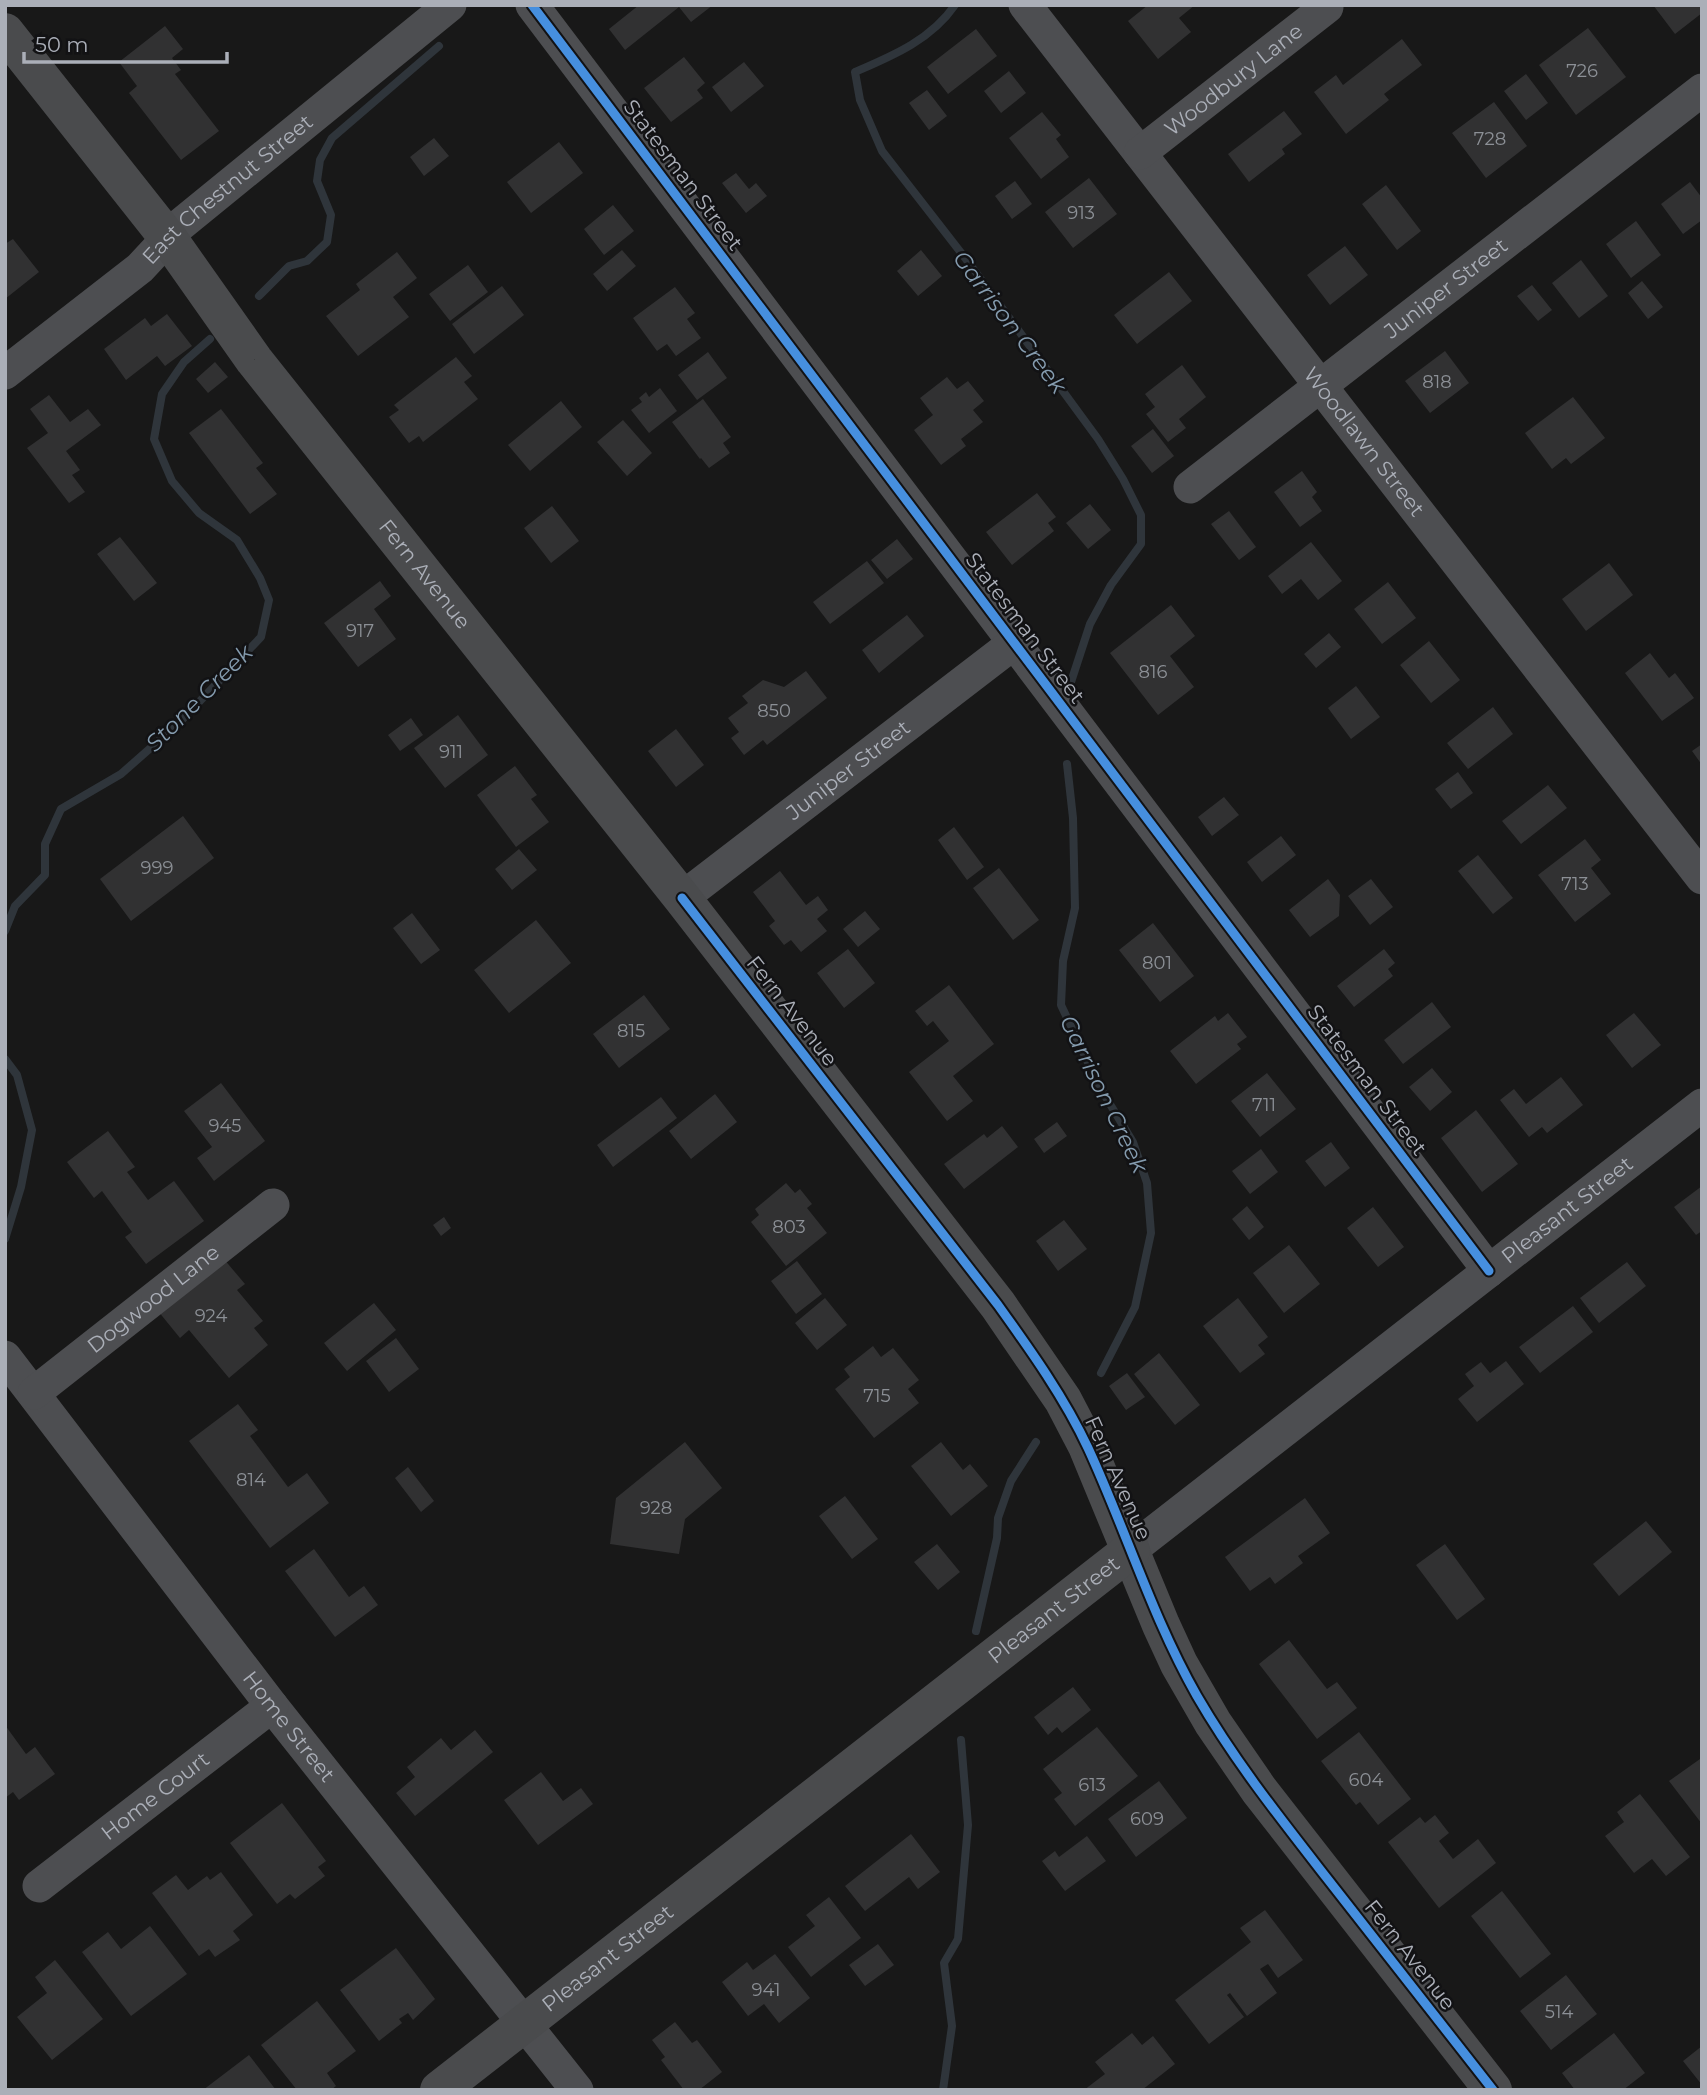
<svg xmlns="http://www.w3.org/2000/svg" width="1707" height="2095" viewBox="0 0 1707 2095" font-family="Montserrat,sans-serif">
	<rect width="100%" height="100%" fill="#181818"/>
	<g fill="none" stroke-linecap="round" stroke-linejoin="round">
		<path stroke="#2f353b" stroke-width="8" d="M955,5C931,40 892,56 855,72L860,100L882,151L969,263L1098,439L1123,479L1141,515V544L1111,585L1090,624L1071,682
			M259,296L289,266L307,261L327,242L331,215L317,181L320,160L332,138L439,46
			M1067,764L1073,818L1075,908L1063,961L1061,1005L1099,1086L1133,1142L1147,1183L1151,1233L1135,1307L1101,1373
			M5,931L15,906L45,875V844L61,809L121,774L180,722L261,637L269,600L260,578L237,540L199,513L172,481L154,439L162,394L184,362L210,339
			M5,1059L17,1075L32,1130L21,1187L5,1239
			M976,1631L997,1538L998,1518L1011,1481L1036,1442
			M943,2090L952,2026L944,1963L958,1939L968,1825L961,1740"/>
	</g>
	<path fill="#313132" d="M639,5H713L691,22L679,7L625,50L609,29Z
		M1148,5H1195L1179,18L1191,32L1158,59L1128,21Z
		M1653,5H1702V13L1675,34Z
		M165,26L183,49L172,58L181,70L175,74L219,131L181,160L129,93L137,86L119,62Z
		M1588,28L1626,77L1576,115L1539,65Z
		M976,29L997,56L948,94L927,67Z
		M1402,39L1422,65L1384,94L1389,100L1346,134L1314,92L1336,75L1343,85Z
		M684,57L705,83L697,90L703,98L671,122L644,88Z
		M744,62L764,86L731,112L712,87Z
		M1009,71L1026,93L1001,113L984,91Z
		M1526,74L1548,103L1526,120L1504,91Z
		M927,90L947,116L929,130L909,103Z
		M1494,102L1527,146L1486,178L1452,133Z
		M1284,111L1302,134L1282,149L1285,154L1249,182L1228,154Z
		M1042,112L1061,135L1056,139L1069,157L1041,179L1009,138Z
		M434,138L449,156L424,176L410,157Z
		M559,142L583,173L531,213L507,182Z
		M736,173L749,189L756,183L767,196L746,213L722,183Z
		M1089,178L1117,214L1073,248L1045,212Z
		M1015,181L1032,204L1012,219L995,196Z
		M1690,182L1702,198V220L1683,234L1661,204Z
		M1386,185L1421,231L1397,250L1362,204Z
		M613,205L634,231L604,255L584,229Z
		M1636,221L1661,255L1631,278L1606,244Z
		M13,239L39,272L5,299V244Z
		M1345,246L1368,275L1330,305L1307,275Z
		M622,250L636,266L607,291L593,274Z
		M921,250L942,276L918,296L897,271Z
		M397,252L417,278L393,297L409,317L358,356L326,316L360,290L356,284Z
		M1581,260L1608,296L1579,318L1552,283Z
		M468,265L488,292L450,321L429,294Z
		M1169,272L1192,301L1137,344L1114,315Z
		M1642,281L1663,307L1648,319L1628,293Z
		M1532,285L1552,310L1538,321L1517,296Z
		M502,286L524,315L474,354L452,324Z
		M675,287L695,313L687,319L701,338L676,356L667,344L657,351L633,318Z
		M167,314L192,346L165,366L157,356L126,380L104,349L145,318L151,326Z
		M1445,351L1469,383L1430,413L1405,381Z
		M708,352L727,378L697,400L678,375Z
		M456,357L472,376L464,382L478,399L423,442L419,436L409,443L389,417L399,410L394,405Z
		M215,362L228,377L208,393L196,379Z
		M1182,365L1206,397L1179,419L1186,428L1168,442L1146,414L1155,407L1145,394Z
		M947,377L957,389L968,381L984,401L973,410L983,422L961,439L966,446L941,465L914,430L933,415L920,398Z
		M660,388L677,411L649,433L631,410L642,402L639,398L646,392L649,397Z
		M49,395L70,422L88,409L101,425L66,451L80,470L72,475L85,492L69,503L27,448L48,433L30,409Z
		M1573,397L1605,438L1571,464L1566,458L1552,469L1525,433Z
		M703,399L731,437L723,443L730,453L709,468L701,458L700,459L672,422Z
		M561,401L582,427L530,471L508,445Z
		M221,409L263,463L256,468L277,494L250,514L189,433Z
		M623,420L652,453L627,476L597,442Z
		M1153,429L1174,456L1152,473L1131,446Z
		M1302,471L1317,492L1312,497L1322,511L1300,527L1274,492Z
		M1037,493L1056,517L1048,523L1054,531L1012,565L986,532Z
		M1090,504L1111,530L1088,549L1066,523Z
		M552,506L579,541L551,563L524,528Z
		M1229,511L1256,547L1239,560L1211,524Z
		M120,537L157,583L134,601L97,554Z
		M897,539L913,559L887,579L871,560Z
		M1311,542L1342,581L1318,600L1301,579L1282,594L1268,576Z
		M867,561L884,583L830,624L813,602Z
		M1609,563L1633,595L1586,631L1562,599Z
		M380,581L391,596L374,609L396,639L358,667L324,623Z
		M1388,582L1416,618L1382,644L1354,609Z
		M1171,605L1195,636L1170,656L1194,687L1158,715L1110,653Z
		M907,615L924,636L879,673L862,650Z
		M1329,633L1341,647L1316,668L1304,654Z
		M1429,641L1460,680L1431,703L1400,665Z
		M1650,653L1669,678L1675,673L1694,698L1662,721L1625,673Z
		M806,671L827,698L767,745L763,740L744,755L731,738L739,732L728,718L748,703L742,696L763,680L784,687Z
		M1356,686L1380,717L1351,739L1328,708Z
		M1493,707L1513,734L1468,769L1447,743Z
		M458,715L488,755L445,788L414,748Z
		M411,718L423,735L400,751L388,735Z
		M676,729L704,765L676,787L648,751Z
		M1702,744V765L1692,751Z
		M515,766L537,795L531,799L549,822L516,847L477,795Z
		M1458,772L1473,793L1451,809L1435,789Z
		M1548,785L1567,808L1521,844L1502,821Z
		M1224,797L1239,815L1212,836L1198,817Z
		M183,816L214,858L131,921L100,879Z
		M954,827L984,867L967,880L938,840Z
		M1281,836L1296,855L1262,882L1247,862Z
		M1585,839L1601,860L1591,868L1611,894L1575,922L1538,875Z
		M519,849L537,870L512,890L495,869Z
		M1478,855L1513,898L1493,914L1458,871Z
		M999,868L1039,920L1013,940L973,888Z
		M780,871L806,905L818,896L828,910L817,919L827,931L801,952L791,940L784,945L769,926L775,921L753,892Z
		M1328,879L1340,895L1339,916L1310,937L1289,910Z
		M1371,879L1393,907L1370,925L1348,896Z
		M865,911L880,929L858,947L843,929Z
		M412,913L440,950L421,964L393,928Z
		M536,920L571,963L509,1013L474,970Z
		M1153,923L1194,976L1160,1002L1119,950Z
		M848,949L875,983L844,1008L817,973Z
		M1384,949L1395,963L1388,969L1393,976L1354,1007L1337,986Z
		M949,985L994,1044L953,1076L973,1101L947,1121L909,1072L949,1041L933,1021L927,1026L915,1011Z
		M644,995L670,1029L619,1068L593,1034Z
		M1432,1002L1451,1027L1403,1064L1384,1040Z
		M1228,1013L1247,1037L1237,1044L1241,1049L1196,1084L1170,1051L1215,1016L1218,1021Z
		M1634,1013L1661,1045L1632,1068L1606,1035Z
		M1432,1068L1452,1092L1430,1111L1409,1087Z
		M1267,1073L1296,1109L1260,1137L1231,1101Z
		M1561,1077L1583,1105L1547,1133L1542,1127L1529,1137L1500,1100L1514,1089L1526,1104Z
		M221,1083L265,1141L214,1181L197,1158L212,1147L184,1111Z
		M715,1094L737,1122L691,1159L669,1131Z
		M661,1097L677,1118L613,1167L597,1145Z
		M1476,1110L1518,1164L1482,1192L1441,1138Z
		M1057,1122L1067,1136L1044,1153L1034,1139Z
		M1002,1126L1018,1147L964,1189L944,1164L984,1134L987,1138Z
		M108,1131L135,1167L127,1172L148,1200L174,1181L204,1221L146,1264L125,1237L132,1232L102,1191L94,1198L67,1162Z
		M1331,1142L1350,1168L1325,1187L1305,1161Z
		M1261,1149L1278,1172L1250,1194L1232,1171Z
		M786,1183L795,1193L800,1189L812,1204L807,1208L827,1233L786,1266L751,1222L759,1215L755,1209Z
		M1702,1186V1231L1696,1235L1674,1207Z
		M1247,1206L1264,1227L1249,1240L1232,1219Z
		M1373,1207L1404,1247L1378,1267L1347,1228Z
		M444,1217L451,1228L441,1236L433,1225Z
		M1064,1220L1087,1249L1058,1271L1036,1241Z
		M1289,1245L1320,1284L1284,1313L1253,1273Z
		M223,1258L245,1284L237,1290L263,1321L254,1328L268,1345L229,1378L189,1330L180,1338L158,1311Z
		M797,1261L822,1294L796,1314L771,1281Z
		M1627,1262L1646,1286L1599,1323L1580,1298Z
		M825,1298L847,1325L817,1350L795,1323Z
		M1238,1298L1268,1337L1258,1345L1265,1354L1240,1373L1203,1326Z
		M374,1303L396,1330L347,1371L324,1343Z
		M1573,1306L1593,1332L1540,1373L1519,1347Z
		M396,1338L419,1369L389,1392L366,1361Z
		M873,1346L881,1357L893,1348L919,1380L908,1389L919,1403L874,1438L835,1389L850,1377L844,1369Z
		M1159,1353L1200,1405L1175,1425L1134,1374Z
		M1506,1361L1524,1384L1477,1422L1458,1399L1474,1386L1465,1374L1481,1362L1490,1373Z
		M1127,1373L1145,1397L1126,1410L1109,1386Z
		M238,1404L258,1430L250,1436L288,1487L307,1473L329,1503L270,1548L189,1441Z
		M685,1442L722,1488L685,1519L679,1554L610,1544L616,1498Z
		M941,1442L963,1470L970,1464L988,1486L951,1516L911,1466Z
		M408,1467L434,1501L421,1512L395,1478Z
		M845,1496L878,1539L852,1559L819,1516Z
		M1305,1498L1330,1533L1298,1556L1303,1563L1275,1584L1270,1577L1250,1591L1225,1557Z
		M1646,1521L1672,1552L1619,1596L1593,1564Z
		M937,1544L960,1572L938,1590L914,1562Z
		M1445,1544L1485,1599L1457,1620L1416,1565Z
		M314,1549L349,1597L364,1586L378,1605L335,1637L285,1571Z
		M1289,1640L1327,1689L1337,1682L1357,1708L1317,1739L1259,1664Z
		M1073,1687L1091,1710L1062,1733L1057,1727L1048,1735L1034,1717Z
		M5,1725L26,1754L35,1747L55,1774L19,1800L13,1792L5,1798Z
		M1097,1727L1138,1776L1075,1826L1054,1799L1062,1793L1043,1769Z
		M475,1730L493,1752L415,1816L396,1793L415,1777L407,1767L441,1738L451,1750Z
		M1359,1732L1411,1799L1378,1825L1360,1802L1356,1805L1321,1761Z
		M1700,1759L1702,1761V1824L1669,1781Z
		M541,1772L563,1801L581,1788L593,1804L538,1845L504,1800Z
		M1159,1781L1187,1818L1136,1857L1108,1819Z
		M1640,1794L1690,1857L1666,1876L1652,1859L1634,1873L1605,1836L1624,1822L1617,1812Z
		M282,1803L326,1861L318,1867L325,1876L295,1899L290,1894L277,1904L230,1843Z
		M1435,1815L1449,1833L1439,1841L1453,1859L1478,1839L1496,1863L1439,1908L1388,1842L1420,1817L1425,1823Z
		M911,1834L940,1872L918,1889L909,1877L865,1911L845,1886Z
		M1087,1836L1106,1861L1065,1891L1042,1861L1055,1851L1059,1857Z
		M221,1872L253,1915L233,1931L240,1940L215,1957L209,1949L199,1956L152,1893L176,1875L188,1890L207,1876L210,1880Z
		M1502,1891L1551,1954L1520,1978L1471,1916Z
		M829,1897L861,1938L811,1977L788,1947L815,1926L806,1915Z
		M1265,1910L1303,1960L1278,1978L1268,1964L1260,1969L1277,1993L1247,2016L1230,1993L1227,1995L1244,2017L1209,2044L1175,2000L1251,1942L1240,1928Z
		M150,1926L187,1974L131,2016L82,1952L108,1932L121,1949Z
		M878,1944L894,1965L865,1986L849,1965Z
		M396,1948L435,1999L413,2020L408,2013L399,2019L402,2023L379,2041L340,1990Z
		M775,1954L810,1998L779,2023L764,2004L748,2016L722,1982L747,1962L753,1970Z
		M55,1960L103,2019L52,2060L17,2017L47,1993L35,1977Z
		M1566,1975L1597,2014L1551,2050L1520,2011Z
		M317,2001L356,2051L327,2073L336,2086L331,2090H297L261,2045Z
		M675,2022L692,2043L697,2040L722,2072L699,2090H684L661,2060L665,2057L652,2040Z
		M1132,2033L1142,2045L1153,2036L1175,2064L1142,2090H1084L1105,2074L1095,2062Z
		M1614,2033L1645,2073L1623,2090H1575L1562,2073Z
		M1702,2046V2085L1683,2061Z
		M249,2055L276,2090H203Z"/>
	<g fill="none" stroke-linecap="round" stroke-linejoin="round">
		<g stroke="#4d4e51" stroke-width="33">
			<path d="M532,5L1489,1271"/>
			<path id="s1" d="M1025,5L1702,878"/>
			<path id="s2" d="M1140,153L1327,7"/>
			<path id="s3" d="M5,373L140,268L180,225L450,5"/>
			<path id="s4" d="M1190,487L1702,90"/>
			<path id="s5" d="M682,898L1014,643"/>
			<path id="s6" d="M5,1357L272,1706L577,2090"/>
			<path id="s7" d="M34,1393L273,1205"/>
			<path id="s8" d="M1131,1550L1702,1105"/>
			<path id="s9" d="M39,1886L272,1706"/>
		</g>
		<g stroke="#4a4b4d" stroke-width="38">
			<path id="s10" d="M5,32L168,238L254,360L682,898L998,1305L1063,1400L1087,1446L1161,1625L1179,1664L1213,1723L1259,1790L1493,2090"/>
			<path id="s11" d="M439,2090L1131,1550"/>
		</g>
		<defs>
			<path id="cycleway" d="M532,5L1489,1271
				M682,898L998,1305C1031,1351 1064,1397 1088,1448C1126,1530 1152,1617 1197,1696C1234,1760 1280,1818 1326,1877C1382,1948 1437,2019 1493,2090"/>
		</defs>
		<use href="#cycleway" stroke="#121214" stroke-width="13"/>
		<use href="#cycleway" stroke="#468fdf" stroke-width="9"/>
	</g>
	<g text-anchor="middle" stroke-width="5" stroke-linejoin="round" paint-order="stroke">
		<g font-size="18" fill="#8c9096">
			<text x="1582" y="77">726</text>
			<text x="1490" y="145">728</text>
			<text x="1081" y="219">913</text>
			<text x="1437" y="388">818</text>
			<text x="360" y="637">917</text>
			<text x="1153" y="678">816</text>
			<text x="774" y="717">850</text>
			<text x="451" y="758">911</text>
			<text x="157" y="874">999</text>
			<text x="1575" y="890">713</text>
			<text x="1157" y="969">801</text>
			<text x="631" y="1037">815</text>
			<text x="1264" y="1111">711</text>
			<text x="225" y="1132">945</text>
			<text x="789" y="1233">803</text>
			<text x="211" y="1322">924</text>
			<text x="877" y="1402">715</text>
			<text x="251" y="1486">814</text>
			<text x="656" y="1514">928</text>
			<text x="1366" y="1786">604</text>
			<text x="1092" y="1791">613</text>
			<text x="1147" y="1825">609</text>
			<text x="766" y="1996">941</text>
			<text x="1559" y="2018">514</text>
		</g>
		<g font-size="21" fill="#abafb8" stroke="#121214">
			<text dy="7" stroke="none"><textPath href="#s2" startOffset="119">Woodbury Lane</textPath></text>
			<text transform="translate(683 175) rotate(53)" y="7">Statesman Street</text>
			<text dy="7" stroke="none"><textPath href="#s3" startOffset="289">East Chestnut Street</textPath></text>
			<text dy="7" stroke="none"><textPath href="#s4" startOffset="324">Juniper Street</textPath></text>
			<text dy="7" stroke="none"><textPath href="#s1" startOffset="553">Woodlawn Street</textPath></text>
			<text dy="7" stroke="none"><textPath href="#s10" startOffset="686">Fern Avenue</textPath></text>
			<text transform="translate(1025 628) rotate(53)" y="7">Statesman Street</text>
			<text dy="7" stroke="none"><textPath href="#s5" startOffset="210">Juniper Street</textPath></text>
			<text transform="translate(792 1011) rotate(52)" y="7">Fern Avenue</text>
			<text transform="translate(1367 1080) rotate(53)" y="7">Statesman Street</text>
			<text dy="7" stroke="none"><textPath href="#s8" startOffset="553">Pleasant Street</textPath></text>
			<text dy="7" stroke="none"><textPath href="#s7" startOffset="152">Dogwood Lane</textPath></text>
			<text transform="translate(1118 1478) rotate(66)" y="7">Fern Avenue</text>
			<text dy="7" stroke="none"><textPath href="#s11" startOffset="780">Pleasant Street</textPath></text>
			<text dy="7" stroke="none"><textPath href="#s6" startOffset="466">Home Street</textPath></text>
			<text dy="7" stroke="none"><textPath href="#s9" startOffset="147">Home Court</textPath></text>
			<text transform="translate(1410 1955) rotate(52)" y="7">Fern Avenue</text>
			<text dy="7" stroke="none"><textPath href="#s11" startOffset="214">Pleasant Street</textPath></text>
		</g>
		<g font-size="23" font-style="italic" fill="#859caf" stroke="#121214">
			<text transform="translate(1010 322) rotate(53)" y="8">Garrison Creek</text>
			<text transform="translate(199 698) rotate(-45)" y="8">Stone Creek</text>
			<text transform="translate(1104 1094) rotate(64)" y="8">Garrison Creek</text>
		</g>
	</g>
	<rect width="1707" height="2095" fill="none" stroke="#abafb8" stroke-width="14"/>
	<path d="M24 52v10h203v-10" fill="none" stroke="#abafb8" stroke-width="3.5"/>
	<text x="35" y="52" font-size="21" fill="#abafb8" stroke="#121214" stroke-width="5" paint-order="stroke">50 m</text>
</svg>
